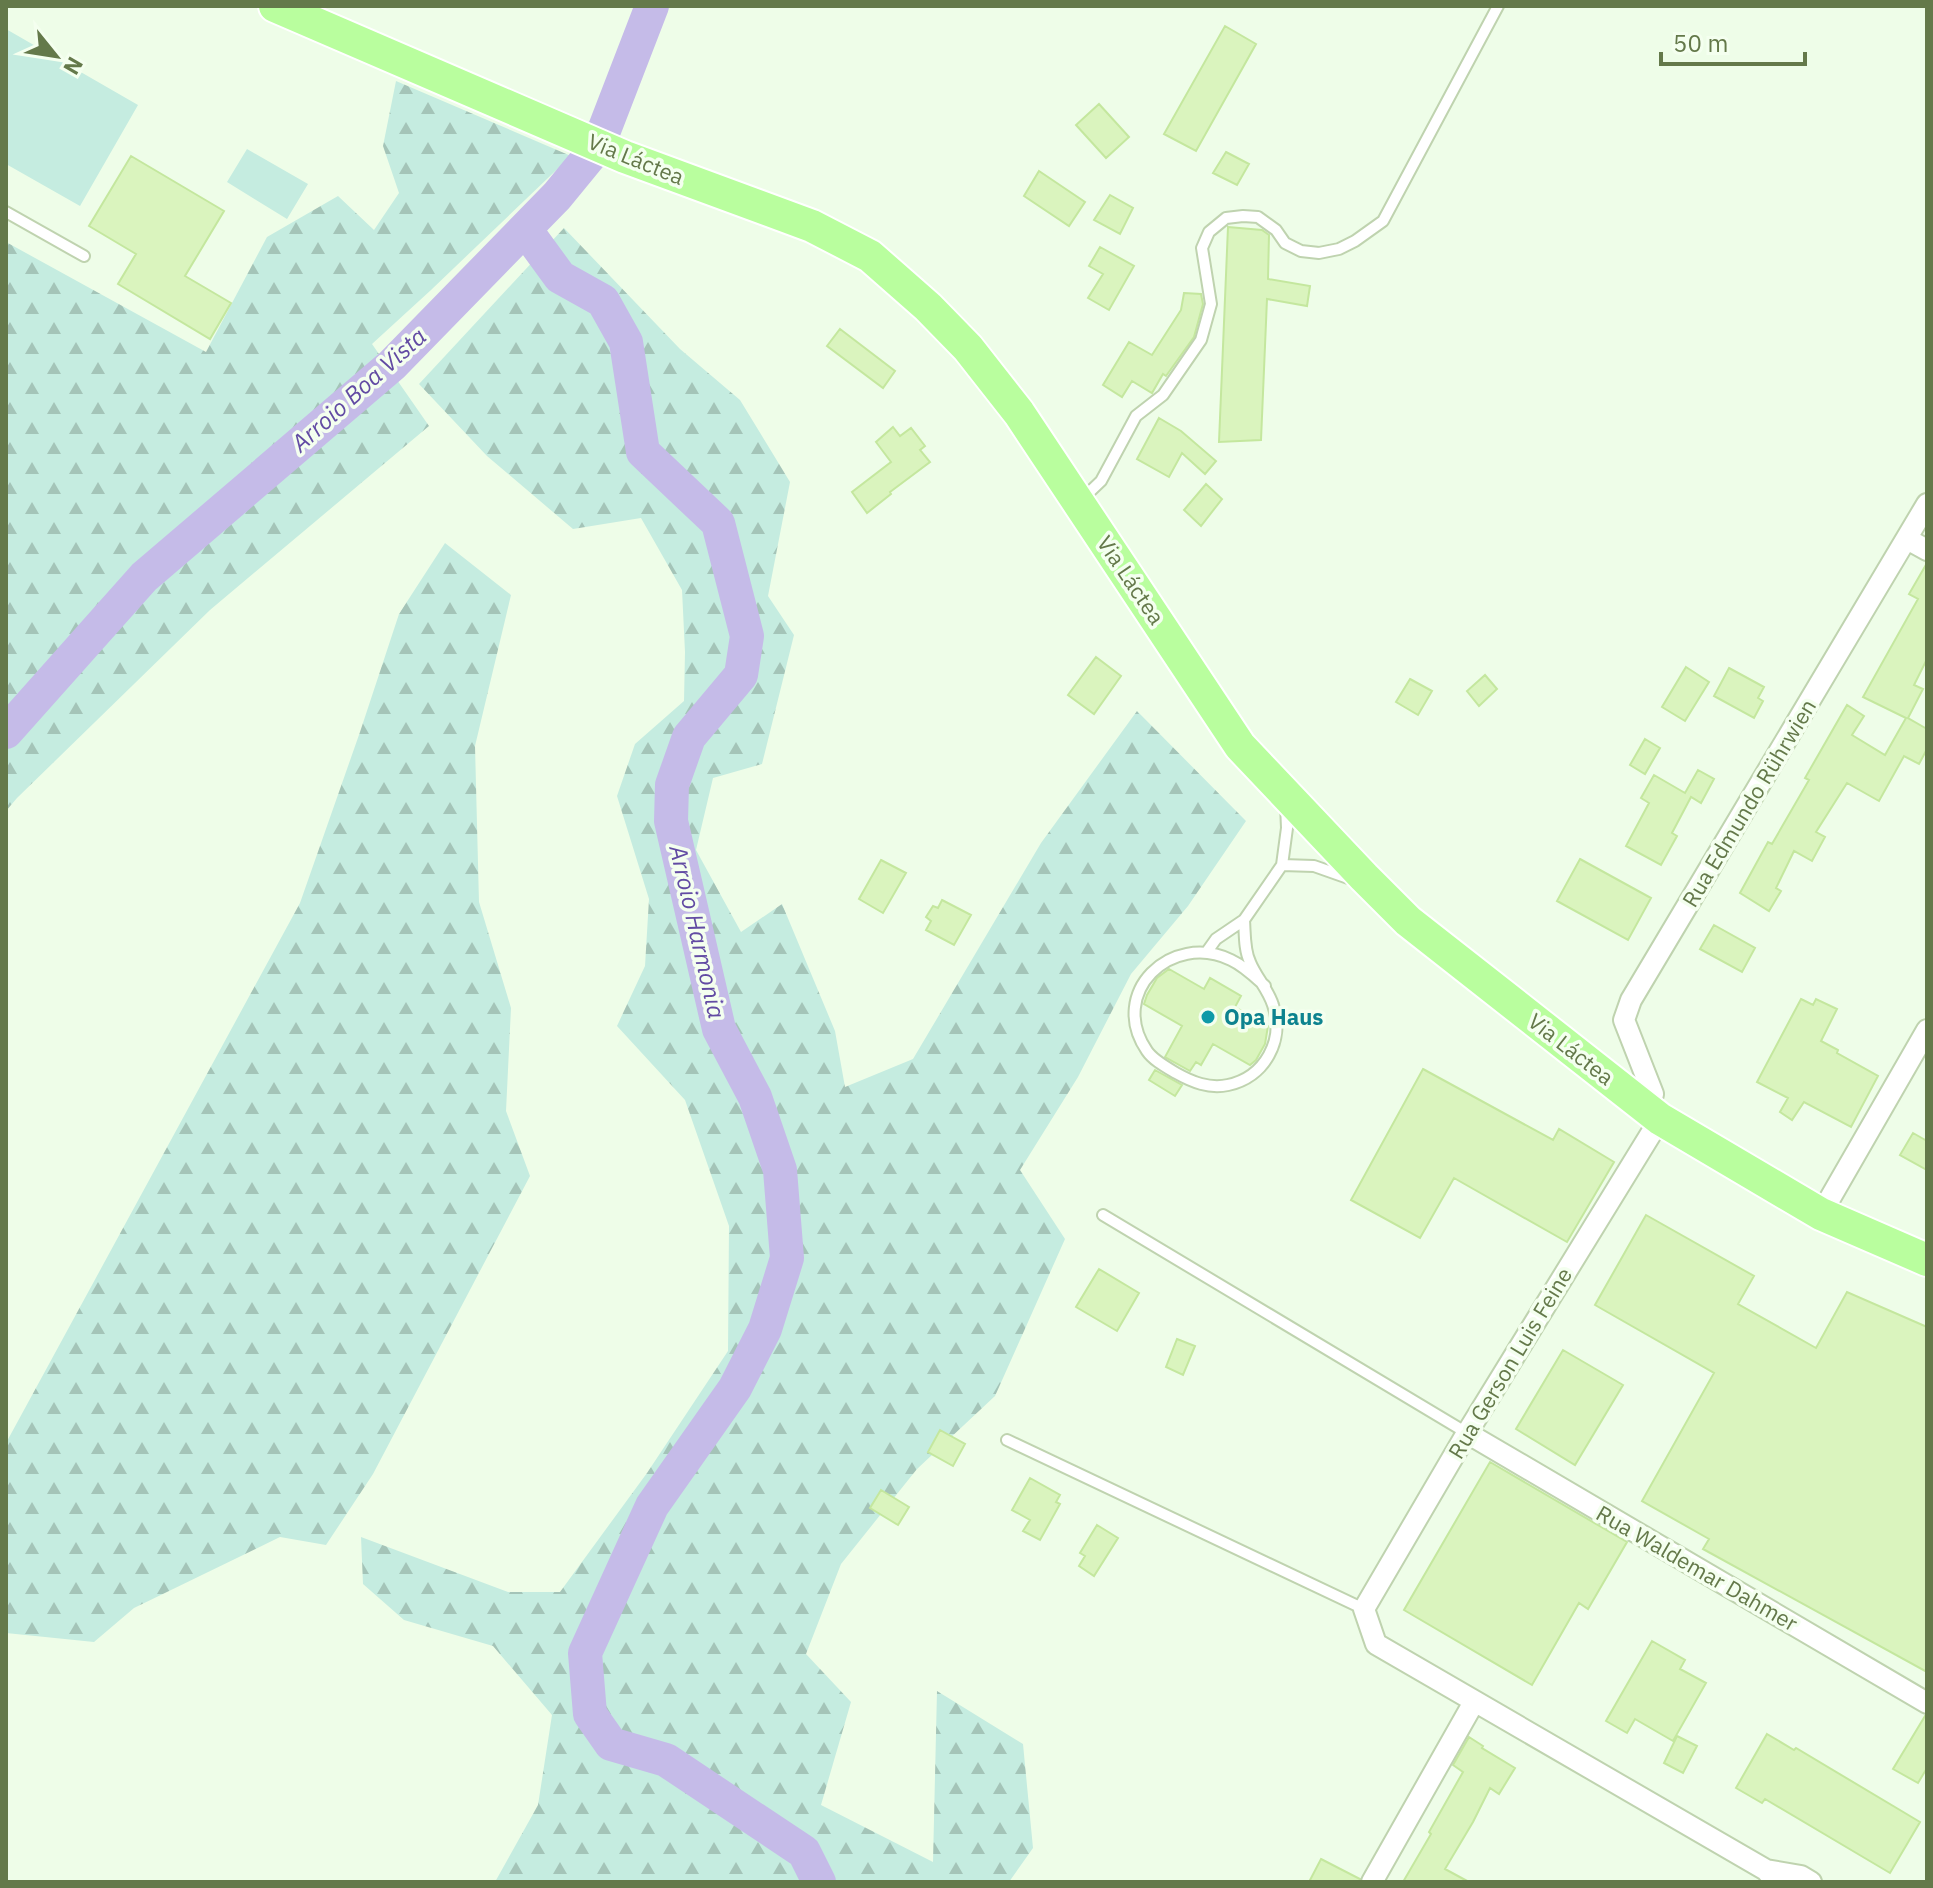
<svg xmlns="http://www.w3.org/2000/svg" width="1933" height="1888" viewBox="0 0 1933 1888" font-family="'IBM Plex Sans',sans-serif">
	<defs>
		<pattern id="forest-firs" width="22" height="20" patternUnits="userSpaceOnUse" patternTransform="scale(2)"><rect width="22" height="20" fill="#c5ece0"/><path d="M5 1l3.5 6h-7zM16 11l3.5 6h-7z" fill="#a4c4b8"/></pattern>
	</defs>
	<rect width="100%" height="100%" fill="#eefde8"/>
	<path fill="url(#forest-firs)" d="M396,81L571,156L431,290L372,344L429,426L210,610L17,798L6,811V242L206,352L267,237L338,196L374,230L399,193L383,146Z
		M564,228L680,349L740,400L790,482L768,596L794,635L762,764L713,778L696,850L741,932L782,904L835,1031L845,1087L913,1059L1041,843L1137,711L1246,821L1188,906L1131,974L1078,1077L1020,1170L1065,1239L995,1396L917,1469L841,1564L806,1654L851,1702L821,1805L933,1862L937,1691L1023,1744L1033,1848L1009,1882H495L538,1805L552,1715L493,1646L404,1620L363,1584L361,1537L508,1592H560L647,1473L728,1351L729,1226L685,1100L617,1026L645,966L649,899L617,796L635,744L684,701L685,652L682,590L641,518L573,529L487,456L419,384Z
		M445,543L511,595L475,746L479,902L511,1008L506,1111L530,1176L373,1474L326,1545L280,1537L134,1608L94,1642L6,1633V1443L300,903L360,732L399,614Z"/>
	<path fill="#c5ece0" d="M6,29L138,105L80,206L6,164Z
		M247,149L308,184L287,219L227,182Z"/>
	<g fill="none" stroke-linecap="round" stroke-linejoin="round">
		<path stroke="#c5bbe8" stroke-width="34" d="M525,229L560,277L603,301L626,342L643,452L718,523L747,636L741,675L689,737L672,785L671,821L719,1029L755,1097L780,1170L787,1258L765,1329L735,1388L652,1506L585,1653L590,1714L611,1744L666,1760L804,1852L819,1882
			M6,732L144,577L392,365L557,196L598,146L652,6"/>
	</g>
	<path fill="#daf4be" stroke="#c4e79e" stroke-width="2" d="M1225,26L1256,44L1196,151L1164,134Z
		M1099,104L1129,137L1106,158L1076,125Z
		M1226,152L1249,164L1237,185L1213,173Z
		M131,156L224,211L185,276L231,303L210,339L118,284L136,254L89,226Z
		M1039,171L1085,202L1069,226L1024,196Z
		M1110,195L1133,208L1120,234L1094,220Z
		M1228,227L1262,230L1269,235L1268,279L1310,286L1307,306L1267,299L1261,440L1219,442Z
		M1100,247L1134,266L1109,310L1088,298L1103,274L1089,266Z
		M1184,293L1201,294L1203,304L1194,337L1166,376L1163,374L1152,393L1132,381L1122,397L1103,385L1129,342L1152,355L1181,310Z
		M840,329L895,371L883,388L827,346Z
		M1159,418L1181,431L1216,461L1205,474L1182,453L1169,477L1137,459Z
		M893,427L900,436L911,428L925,446L920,450L930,462L890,492L891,494L867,513L852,492L891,462L876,442Z
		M1206,484L1222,499L1201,526L1184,510Z
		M1927,563V659L1914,685L1923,689L1908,718L1927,729V749L1919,764L1904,756L1879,801L1847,783L1816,832L1825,837L1812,861L1794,851L1776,888L1781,891L1769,911L1740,893L1768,842L1772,844L1809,780L1805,778L1847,705L1864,716L1852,735L1885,755L1906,718L1863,697L1918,599L1909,594Z
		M1096,657L1121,676L1094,714L1068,695Z
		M1686,667L1709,682L1685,721L1662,707Z
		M1729,668L1764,687L1758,698L1763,701L1754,718L1714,696Z
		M1485,675L1497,689L1479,706L1467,691Z
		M1410,679L1432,691L1418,715L1396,702Z
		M1645,739L1660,748L1645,774L1630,765Z
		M1698,770L1714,779L1701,803L1691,797L1672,833L1677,836L1661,865L1626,846L1649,803L1641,798L1654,775L1685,793Z
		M1580,859L1651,898L1628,940L1557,901Z
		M881,860L906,873L883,913L859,899Z
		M942,900L971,915L954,945L926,930L931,921L926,917L933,906L938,908Z
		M1714,925L1755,948L1742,972L1700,949Z
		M1169,969L1204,989L1210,978L1241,996L1235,1007L1268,1026L1265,1044L1256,1060L1250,1065L1213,1044L1201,1065L1196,1062L1190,1071L1165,1057L1182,1026L1144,1004L1147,995L1157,978Z
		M1801,999L1813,1005L1816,999L1837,1009L1821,1041L1838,1050L1837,1053L1878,1076L1851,1127L1804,1102L1792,1120L1780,1112L1788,1098L1757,1082Z
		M1423,1069L1553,1140L1559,1129L1614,1162L1567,1242L1454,1178L1420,1238L1351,1200Z
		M1155,1070L1182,1085L1175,1096L1149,1080Z
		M1913,1133L1927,1141V1170L1900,1155Z
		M1646,1215L1754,1276L1738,1304L1816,1348L1847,1292L1927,1327V1672L1703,1549L1709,1539L1642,1501L1714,1373L1595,1305Z
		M1099,1269L1139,1293L1117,1331L1076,1307Z
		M1177,1339L1195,1346L1183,1375L1166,1367Z
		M1563,1350L1623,1385L1575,1465L1516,1429Z
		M940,1430L965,1444L953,1466L928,1452Z
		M1490,1462L1627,1542L1588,1609L1579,1603L1532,1685L1404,1610Z
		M1030,1478L1060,1495L1056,1502L1060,1504L1040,1540L1023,1531L1030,1520L1012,1510Z
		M881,1490L909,1507L898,1525L870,1508Z
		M1097,1525L1118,1538L1094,1576L1079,1566L1085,1556L1080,1553Z
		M1652,1641L1685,1660L1680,1669L1706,1683L1673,1741L1635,1719L1627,1733L1606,1721Z
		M1925,1716H1927V1768L1918,1783L1893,1769Z
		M1767,1734L1794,1750L1796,1748L1920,1822L1890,1873L1765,1799L1762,1803L1736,1788Z
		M1677,1736L1697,1746L1683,1773L1664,1763Z
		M1469,1737L1483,1746L1482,1748L1515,1768L1499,1794L1490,1788L1473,1822L1445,1869L1469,1882H1403L1431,1834L1429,1832L1463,1772L1453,1765Z
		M1321,1859L1360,1879L1359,1882H1309Z"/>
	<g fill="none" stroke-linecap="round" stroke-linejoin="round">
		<defs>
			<path id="service" d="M6,212L84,256
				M1080,501L1101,481L1136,416L1163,395L1201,340L1211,304L1202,248L1209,232L1226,218L1243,216L1258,217L1276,230L1285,243L1301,251L1319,253L1339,249L1355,241L1383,221L1498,6
				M1282,865L1314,866L1348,878H1354
				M1244,920C1245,933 1244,950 1250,962C1256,977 1268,989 1273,1005C1285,1040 1265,1077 1228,1085C1209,1089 1192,1082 1176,1073C1166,1067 1153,1060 1147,1051C1107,993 1171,931 1231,960C1244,966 1254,976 1265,986
				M1206,953L1216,939L1244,920L1282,865L1287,828L1286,805
				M1103,1215L1467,1433
				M1007,1440L1364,1609"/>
			<path id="minor" d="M1907,539L1927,550
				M1649,1110L1653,1094L1624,1020L1631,1000L1927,504
				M1660,1119L1467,1433L1364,1609L1376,1644L1766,1870L1776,1882
				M1821,1214L1927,1030
				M1467,1433L1927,1703
				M1766,1870L1801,1876L1811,1882
				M1372,1882L1474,1702"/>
			<path id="primary" d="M275,6L625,157L812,226L870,256L928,307L968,348L1019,413L1240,746L1364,877L1408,921L1660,1119L1821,1214L1927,1260"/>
		</defs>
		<use href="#service" stroke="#bfd3af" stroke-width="14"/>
		<use href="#minor" stroke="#bfd3af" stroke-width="24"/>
		<use href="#primary" stroke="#fff" stroke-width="36"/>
		<use href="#service" stroke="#fff" stroke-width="10"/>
		<use href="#minor" stroke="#fff" stroke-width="20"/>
		<use href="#primary" stroke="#b9fe9e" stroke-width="32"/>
	</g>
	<circle fill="#0f9aa8" stroke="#f4ffef" stroke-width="3" cx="1208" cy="1017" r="8"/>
	<g text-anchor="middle" stroke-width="7" stroke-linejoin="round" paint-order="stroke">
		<g font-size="22" fill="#64794a" stroke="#f4ffef">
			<text transform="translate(636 159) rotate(22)" y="8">Via Láctea</text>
			<text transform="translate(1131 580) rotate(56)" y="8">Via Láctea</text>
			<text transform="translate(1749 803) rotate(-59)" y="8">Rua Edmundo Rührwien</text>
			<text transform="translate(1571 1049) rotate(38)" y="8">Via Láctea</text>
			<text transform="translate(1510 1363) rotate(-59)" y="8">Rua Gerson Luis Feine</text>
			<text transform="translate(1697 1568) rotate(30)" y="8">Rua Waldemar Dahmer</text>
		</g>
		<g font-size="22" font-weight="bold" fill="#0d838f" stroke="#f4ffef" text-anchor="start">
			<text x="1224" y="1025">Opa Haus</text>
		</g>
		<g font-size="24" font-style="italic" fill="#624ba3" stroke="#f4ffef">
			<text transform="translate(359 390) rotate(-42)" y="8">Arroio Boa Vista</text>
			<text transform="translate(697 932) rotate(77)" y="8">Arroio Harmonia</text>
		</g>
	</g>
	<rect width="1933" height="1888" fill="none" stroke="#64794a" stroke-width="16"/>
	<g transform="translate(56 56) rotate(120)" stroke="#f4ffef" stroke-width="6" paint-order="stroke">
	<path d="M0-6L14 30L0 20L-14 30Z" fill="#64794a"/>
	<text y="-12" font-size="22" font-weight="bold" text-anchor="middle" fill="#64794a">N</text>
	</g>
	<path d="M1661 52v12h144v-12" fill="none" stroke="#64794a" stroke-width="4"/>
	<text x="1673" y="52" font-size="24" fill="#64794a" stroke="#f4ffef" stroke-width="6" paint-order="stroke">50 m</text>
</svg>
